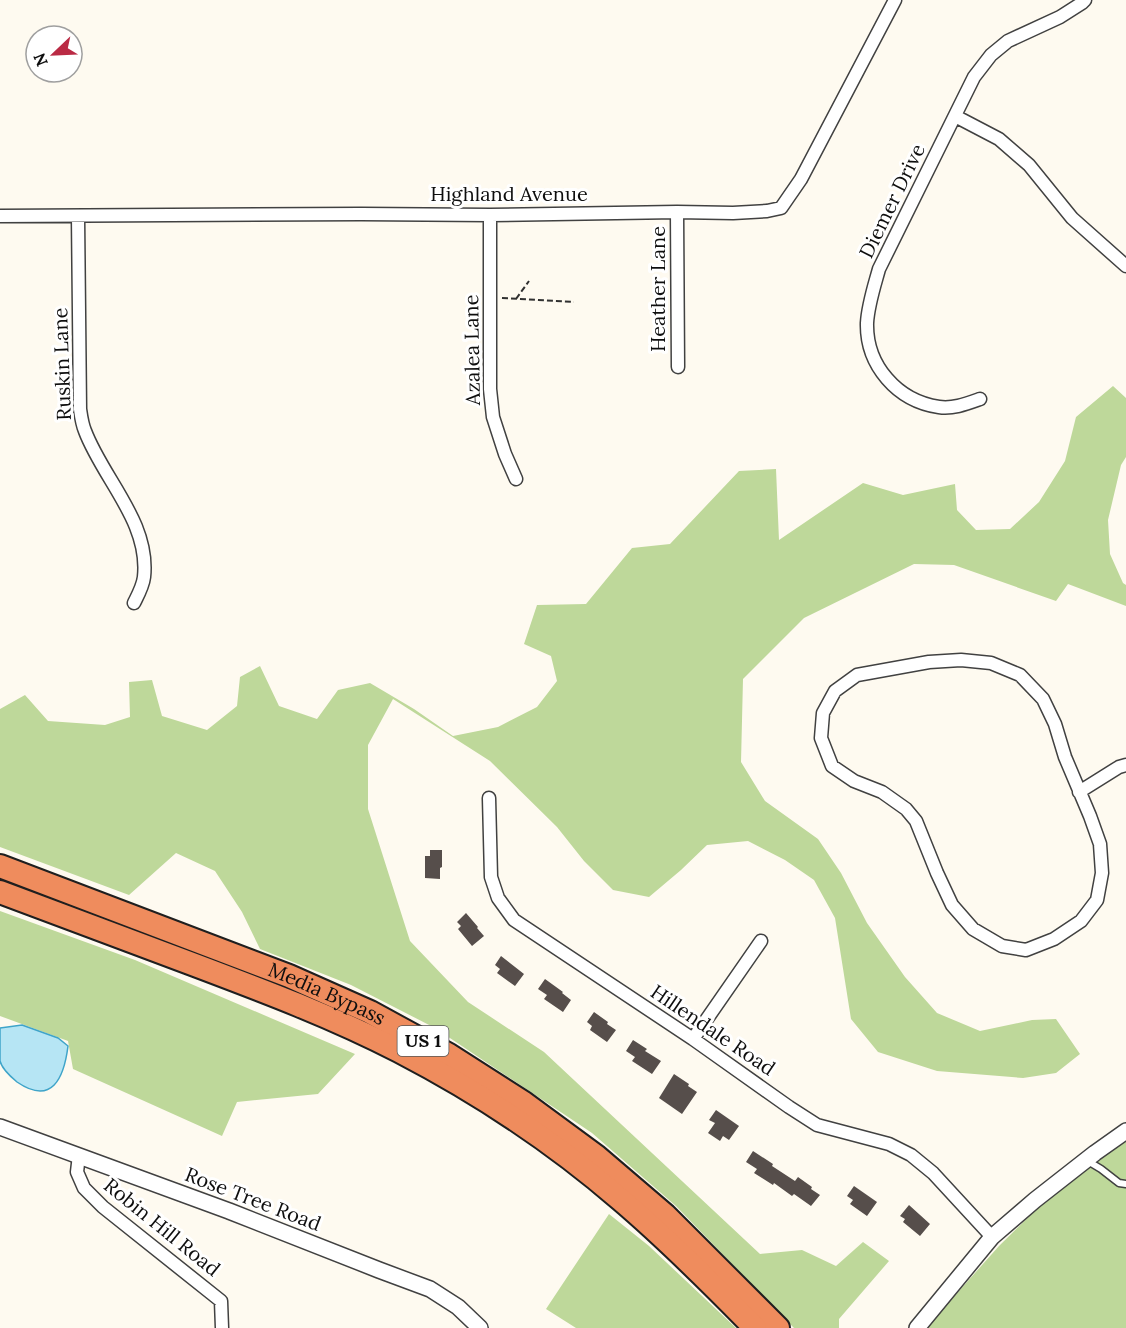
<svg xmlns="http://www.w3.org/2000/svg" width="1126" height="1328" viewBox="0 0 1126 1328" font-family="Lora,serif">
	<rect width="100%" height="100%" fill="#fefaf0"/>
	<path fill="#bed89a" d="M1113,386L1126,398V457L1121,465L1108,520L1110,554L1123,583L1126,585V606L1068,584L1056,601L954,565L914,564L804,618L743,679L741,762L765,801L818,839L841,873L867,923L905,977L937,1013L980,1031L1032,1020L1056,1019L1080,1054L1056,1073L1023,1078L937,1071L878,1052L851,1019L835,918L814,880L785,860L748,841L707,845L681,870L649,897L613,890L584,861L557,827L490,761L393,699L368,745V809L410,941L468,1002L544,1052L760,1254L802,1250L836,1266L863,1242L889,1261L839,1319V1328H794L676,1206L592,1133L435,1028L351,985L260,949L242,912L215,871L176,853L129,895L0,847V709L25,695L48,721L105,725L130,717L129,682L152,680L162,716L207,730L237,706L240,677L260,666L279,706L317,719L338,690L370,683L414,709L453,736L498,727L537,707L557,681L551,656L524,644L537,605L586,604L632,548L670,544L739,471L776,469L779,540L863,483L903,495L955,484L957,510L976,530L1010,529L1039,502L1065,461L1076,417Z
		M0,911L135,960L355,1054L318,1094L237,1102L222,1136L73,1069L68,1041L0,1016Z
		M1126,1136V1328H926L999,1246L1057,1189Z
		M609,1214L649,1246L736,1328H576L546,1309Z"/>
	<path fill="#b6e5f4" stroke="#3fa4c9" stroke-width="1.5" d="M22,1025L58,1038L68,1046C64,1078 52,1106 17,1082C11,1077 2,1069 0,1061C0,1051 0,1038 0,1028Z"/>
	<path fill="#564e4b" d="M430,850H442V867L440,868V879L425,878V856H430Z
		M466,913L478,927L477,928L484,936L472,946L458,929L461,926L457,922Z
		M501,956L524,974L515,986L497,973L500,969L495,965Z
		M545,979L563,992L562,993L571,1000L563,1012L544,999L547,995L538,989Z
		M594,1012L608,1022L607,1024L616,1030L607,1042L590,1030L592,1026L587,1022Z
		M633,1040L647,1049L645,1051L661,1061L652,1074L632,1061L635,1057L626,1051Z
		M674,1074L689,1084L688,1086L697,1092L682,1114L659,1098Z
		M716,1110L739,1126L729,1140L723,1136L720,1141L708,1133L715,1123L709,1120Z
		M753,1151L773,1164L772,1166L795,1181L798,1177L812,1187L811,1189L820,1195L811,1206L794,1194L792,1196L774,1183L773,1185L754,1173L757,1169L746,1162Z
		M854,1186L877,1202L867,1216L850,1204L853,1200L847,1196Z
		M909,1205L930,1224L920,1236L903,1222L905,1219L900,1216Z"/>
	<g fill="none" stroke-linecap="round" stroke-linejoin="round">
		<defs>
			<path id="service" d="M1086,1160L1101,1169L1119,1183L1126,1184"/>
			<path id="minor" d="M955,116L999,139L1029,165L1072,218L1126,266
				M677,212L678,367
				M490,215V389L493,417L505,454L516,479
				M0,216L361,214L490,215L677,212L733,213L767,211L781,208L801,179L895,0
				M78,216L80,409C81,416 82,424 85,431C103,479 150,522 144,577C143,586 138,595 134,603
				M980,399C966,404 953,409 939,407C897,401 866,365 867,323C868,305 874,287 879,269L974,77L991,55L1008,41L1060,17L1082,3L1085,0
				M961,660L991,663L1020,675L1043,699L1055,724L1065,757L1090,816L1100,844L1102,873L1097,900L1081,921L1054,939L1026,950L1002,946L973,929L952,905L937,873L916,821L906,809L882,792L854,781L832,766L821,738L823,713L835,691L857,675L929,662Z
				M1079,792L1119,767L1126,765
				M489,798L491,877L498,898L514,920L693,1039L789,1107L817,1125L889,1144L911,1155L933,1173L992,1237
				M693,1039L761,941
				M79,1155L77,1172L84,1188L103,1207L221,1301L222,1328"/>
			<path id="tertiary" d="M0,1127L229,1211L379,1270L430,1289L458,1307L480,1328
				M917,1328L992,1237L1035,1200L1095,1153L1126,1131"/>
			<g id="motorway">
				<path id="s1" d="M0,866L289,976L370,1012L449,1055L524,1103L596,1156L665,1215L778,1328"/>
				<path d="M0,892C65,916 130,941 195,965C264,991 333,1017 399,1051C478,1092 554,1142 621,1200C668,1240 712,1284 755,1328"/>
			</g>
		</defs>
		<use href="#service" stroke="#414141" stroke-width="9"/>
		<use href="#minor" stroke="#414141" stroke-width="15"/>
		<use href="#tertiary" stroke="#414141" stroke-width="18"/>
		<use href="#motorway" stroke="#1f1f1f" stroke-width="26"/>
		<path stroke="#303030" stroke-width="2" stroke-dasharray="6 3" stroke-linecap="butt" d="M502,298L574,302
			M516,299L529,281"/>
		<use href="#service" stroke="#fff" stroke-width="6"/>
		<use href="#minor" stroke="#fff" stroke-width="12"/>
		<use href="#tertiary" stroke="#fff" stroke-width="15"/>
		<use href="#motorway" stroke="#ef8c5d" stroke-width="22"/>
	</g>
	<g text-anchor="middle" stroke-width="6" stroke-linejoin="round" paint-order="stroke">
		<rect fill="#fff" stroke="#565656" stroke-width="1.5" x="397.5" y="1026" width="51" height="30" rx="4.5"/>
		<g font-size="18" font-weight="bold" fill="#0e0e0e">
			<text x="423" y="1047">US 1</text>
		</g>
		<g font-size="20" fill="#0e0e0e" stroke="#fff">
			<text x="509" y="201">Highland Avenue</text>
			<text transform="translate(892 201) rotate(-64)" y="7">Diemer Drive</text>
			<text transform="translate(658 289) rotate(-90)" y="7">Heather Lane</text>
			<text transform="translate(472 350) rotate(-91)" y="7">Azalea Lane</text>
			<text transform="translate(62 364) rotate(-92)" y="7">Ruskin Lane</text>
			<text dy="7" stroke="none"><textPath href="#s1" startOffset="351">Media Bypass</textPath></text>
			<text transform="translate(713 1030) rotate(34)" y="7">Hillendale Road</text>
			<text transform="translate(253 1199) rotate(21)" y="7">Rose Tree Road</text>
			<text transform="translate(162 1227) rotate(39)" y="7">Robin Hill Road</text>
		</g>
	</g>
	<g transform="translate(54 54) rotate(247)"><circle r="28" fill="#ffffff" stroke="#9f9f9f" stroke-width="1.5"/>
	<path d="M0-4.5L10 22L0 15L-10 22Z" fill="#ba2a44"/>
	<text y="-9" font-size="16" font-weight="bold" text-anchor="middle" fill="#0e0e0e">N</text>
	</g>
</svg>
